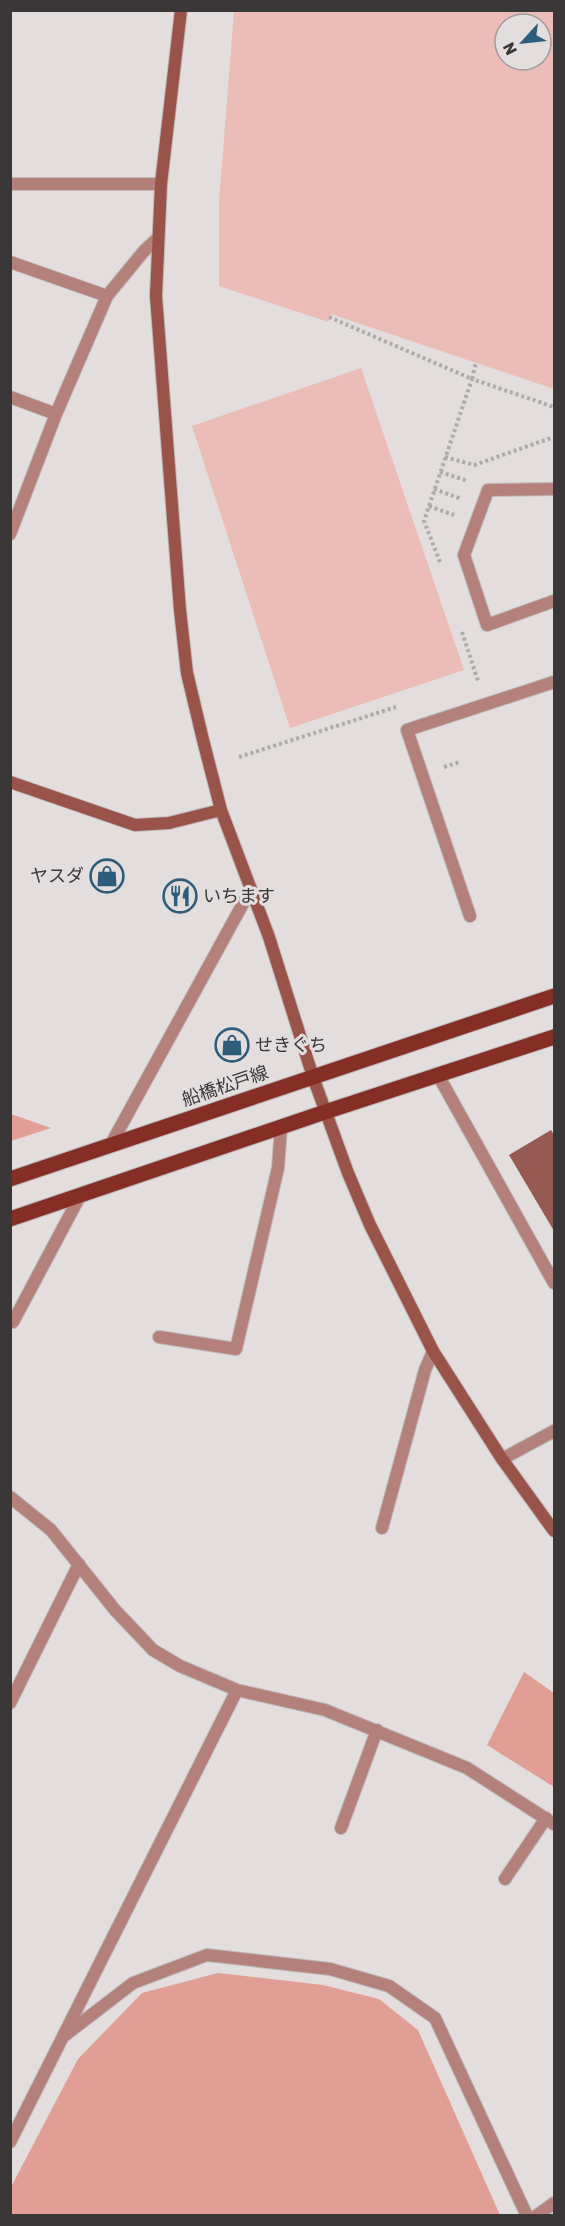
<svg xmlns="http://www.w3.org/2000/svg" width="565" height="2226" viewBox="0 0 565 2226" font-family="Rubik,'Noto Sans JP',sans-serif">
	<rect width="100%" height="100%" fill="#e3dddd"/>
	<path fill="#ebbdb6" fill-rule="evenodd" d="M234,11H554V389L331,314L328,322L219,286V202ZM505,24H541V60H505Z
		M361,368L464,670L290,728L192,426Z"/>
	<path fill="#e19e95" d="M11,1114L51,1128L11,1141Z
		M524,1672L554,1693V1787L487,1745Z
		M218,1973L323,1985L379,1999L418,2030L500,2215H11V2187L78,2059L142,1993Z"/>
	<path fill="#975a52" d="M551,1130L554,1135V1231L509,1155Z"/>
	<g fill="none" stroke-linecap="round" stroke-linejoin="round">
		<defs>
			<path id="lane" d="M10,184H161
				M10,262L107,296
				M10,397L56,414
				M554,489L488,490L464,555L487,625L554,601
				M10,534L56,414L107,296L144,251L157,239
				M470,916L407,730L554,682
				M438,1075L554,1283
				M110,1146L251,889
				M13,1322L80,1196
				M502,1459L554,1431
				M382,1528L425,1370L433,1351
				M341,1828L377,1730
				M505,1879L546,1818"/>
			<path id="street" d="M159,1337L236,1349L278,1168L281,1127
				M10,1497L51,1530L115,1610L153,1650L180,1666L237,1690L325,1710L467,1768L554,1824
				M10,1703L79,1564
				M64,2036L133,1983L207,1955L330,1969L389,1986L435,2018L527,2216
				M10,2142L237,1690
				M536,2216L554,2203"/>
			<path id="secondary" d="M181,10L161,184L156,296L180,610L187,673L203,740L221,810L269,937L313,1077L348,1173L370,1225L433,1351L502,1459L554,1531
				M10,782L135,825L169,823L221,810"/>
			<path id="primary" d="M10,1179L554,996
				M10,1219L325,1112L554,1037"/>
		</defs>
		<use href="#lane" stroke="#beb8b8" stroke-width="14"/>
		<use href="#street" stroke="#beb8b8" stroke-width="14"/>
		<use href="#secondary" stroke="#beb8b8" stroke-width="14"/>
		<use href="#primary" stroke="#beb8b8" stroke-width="17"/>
		<path stroke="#afaaaa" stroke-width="4" stroke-dasharray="3 3" stroke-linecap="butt" d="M329,317L472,379L476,362
			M445,457L474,465L554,437
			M440,472L468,481
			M434,489L462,499
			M429,506L454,515
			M440,562L424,521L472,379L554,407
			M462,632L478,681
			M239,757L396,707
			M444,767L460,762"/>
		<use href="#lane" stroke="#b3817a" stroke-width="12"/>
		<use href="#street" stroke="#b3817a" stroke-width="12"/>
		<use href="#secondary" stroke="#9a5349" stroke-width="12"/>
		<use href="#primary" stroke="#852e26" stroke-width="15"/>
	</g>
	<defs>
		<symbol id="shop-ring" viewBox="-11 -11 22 22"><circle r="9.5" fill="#e3dddd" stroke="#2d5d7b" stroke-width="1.5"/><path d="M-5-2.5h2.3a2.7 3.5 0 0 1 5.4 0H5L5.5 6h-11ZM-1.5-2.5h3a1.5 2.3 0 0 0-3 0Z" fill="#2d5d7b"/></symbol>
		<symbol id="restaurant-ring" viewBox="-11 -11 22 22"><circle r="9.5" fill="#e3dddd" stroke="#2d5d7b" stroke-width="1.5"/><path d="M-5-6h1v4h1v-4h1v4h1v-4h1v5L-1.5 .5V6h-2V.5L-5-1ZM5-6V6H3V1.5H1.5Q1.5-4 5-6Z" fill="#2d5d7b"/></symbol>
	</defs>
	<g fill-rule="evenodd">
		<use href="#shop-ring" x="88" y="857" width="38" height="38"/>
		<use href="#restaurant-ring" x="161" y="877" width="38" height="38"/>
		<use href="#shop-ring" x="213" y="1026" width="38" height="38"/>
	</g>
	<g text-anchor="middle" stroke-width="6" stroke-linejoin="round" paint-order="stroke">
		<g font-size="18" fill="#393737" stroke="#e3dddd" text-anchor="start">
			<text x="84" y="882" text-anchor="end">ヤスダ</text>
			<text x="203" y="902">いちます</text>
			<text x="255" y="1051">せきぐち</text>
		</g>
		<g font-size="18" fill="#393737" stroke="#e3dddd">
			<text transform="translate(225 1086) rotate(-19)" y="6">船橋松戸線</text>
		</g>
	</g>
	<rect width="565" height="2226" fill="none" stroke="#393737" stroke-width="24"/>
	<g transform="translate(523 42) rotate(243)"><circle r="28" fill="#e3dddd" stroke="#9f9b9b" stroke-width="1.5"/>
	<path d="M0-4.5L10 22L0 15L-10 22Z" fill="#2d5d7b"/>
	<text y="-9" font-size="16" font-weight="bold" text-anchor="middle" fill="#393737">N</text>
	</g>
</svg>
